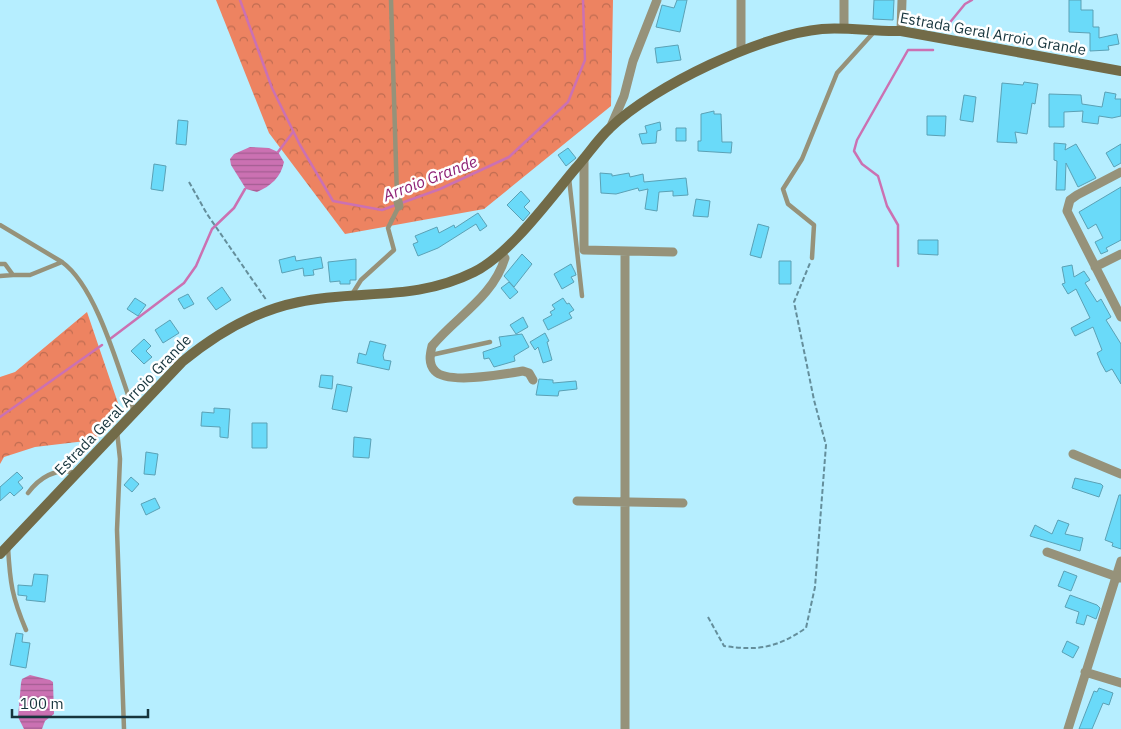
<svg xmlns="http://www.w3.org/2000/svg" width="1121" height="729" viewBox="0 0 1121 729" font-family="'IBM Plex Sans',sans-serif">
	<defs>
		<pattern id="forest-crowns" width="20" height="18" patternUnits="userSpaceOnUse" patternTransform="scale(1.25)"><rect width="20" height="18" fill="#ed8361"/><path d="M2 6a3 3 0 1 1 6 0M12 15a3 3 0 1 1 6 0" fill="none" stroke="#bf6c51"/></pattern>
		<pattern id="water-rules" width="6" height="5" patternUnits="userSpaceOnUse" patternTransform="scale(1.25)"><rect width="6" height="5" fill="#cb71b2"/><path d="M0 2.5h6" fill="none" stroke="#a45e92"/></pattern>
	</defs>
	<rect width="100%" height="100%" fill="#b6eeff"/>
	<path fill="url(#forest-crowns)" d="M216,0H613L611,106L484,209L345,234L269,133Z
		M87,312L121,412L94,440L35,447L4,457L0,464V377L15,372Z"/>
	<path fill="url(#water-rules)" d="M250,147L269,148L278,152L284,162C281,177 271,186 257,192L246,189L231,165L230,159L234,154Z
		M30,675L50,680L53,682L54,714L45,721L42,729H24L18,717L21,683L22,679Z"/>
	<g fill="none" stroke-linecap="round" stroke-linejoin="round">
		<path stroke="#cb71b2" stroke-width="2.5" d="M240,0L272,88L300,145L333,201L382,210L440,189L509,157L568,102L585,60L583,0
			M947,26L965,4L972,0
			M278,152L293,132
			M898,266V225L887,206L878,176L862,164L854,151L857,140L908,50H933
			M110,339L184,283L196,266L212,229L234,208L245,189
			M0,417L102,345"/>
	</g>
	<path fill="#6adaf9" stroke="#5ba1b5" d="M677,0H687L680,32L656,27L662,5L674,8Z
		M874,0H894L893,20L873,19Z
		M1069,0H1081V10H1093V27H1099V38L1117,34L1119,44L1108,46L1109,50L1090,51V33L1069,32Z
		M678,45L681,60L657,63L655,48Z
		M1024,82L1038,84L1035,104L1032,103L1027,134L1015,132L1017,143L997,142L1002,83L1023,85Z
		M1105,92L1116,94L1115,99H1121V116L1112,118L1099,116L1098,124L1082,122L1083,111L1064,112V127H1049V94L1081,95L1082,104L1102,107Z
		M964,95L976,97L973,122L960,120Z
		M714,111V114H721L722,142H732L731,153L698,151V141H701V114Z
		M927,116H946L945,136L927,135Z
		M178,120L188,121L186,145L176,144Z
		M660,122L661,130L657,131L656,143L642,144L639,134L647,133L645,126Z
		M676,128H686V141H676Z
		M1054,143L1066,144L1065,150L1076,144L1096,178L1078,187L1066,163L1065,190H1056L1057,161L1054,160Z
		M1121,144V163L1114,167L1106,153Z
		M568,148L576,158L566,166L558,155Z
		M154,164L166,166L163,191L151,189Z
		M600,173L612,174V176L629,173L630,177L643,174L644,182L686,178L688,195L673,196V191L659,192L657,211L645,209L648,189L639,191L638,188L616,194L601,193Z
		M1121,187V240L1106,248L1108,251L1101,254L1095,242L1103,238L1096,224L1088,229L1079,212Z
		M521,191L530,201L524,207L530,213L523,221L507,205Z
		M696,199L710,201L708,217L693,216Z
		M478,213L487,226L480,231L476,224L438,248L418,256L413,244L418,242L415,236L437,227L439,233L454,225L455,228Z
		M758,224L769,227L761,258L750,255Z
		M918,240H938V255L918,254Z
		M522,254L532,264L514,287L504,276Z
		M295,256L296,261L321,257L323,268L313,270L314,275L304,276L303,268L282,273L279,260Z
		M356,259V280H350V284H340V281L330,282L328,262Z
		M779,261H791V284H779Z
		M571,264L575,272L576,275L571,277L574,282L562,289L554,274Z
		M1072,265L1074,277L1084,271L1090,280L1085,283L1097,302L1101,299L1111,317L1106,320L1121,344V384L1112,369L1106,372L1101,363L1097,353L1102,350L1093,327L1075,336L1071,328L1090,318L1076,289L1068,294L1062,284L1065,283L1062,267Z
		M509,282L518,292L510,299L501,288Z
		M222,287L231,300L216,310L207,298Z
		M188,294L194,304L184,309L178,299Z
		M135,298L146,305L138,316L127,309Z
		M563,298L567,304L569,303L574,310L569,313L572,318L548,330L543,320L552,315L550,312L555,309L552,305Z
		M523,317L528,327L516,334L510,325Z
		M170,320L179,333L163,343L155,330Z
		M545,333L549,341L547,342L552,360L543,363L538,347L535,350L530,342Z
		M522,334L529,347L514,356L515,361L494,367L489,358L484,359L483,352L501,346L499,337Z
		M144,339L151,346L146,351L152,357L144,364L131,351Z
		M370,341L386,345L383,355L384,360L391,361L389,370L357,363L359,353L366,355Z
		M321,375L333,376L332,389L319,387Z
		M539,379L553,380V383L576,381L577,389L559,391L558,396L536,395Z
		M337,384L352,387L347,412L332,409Z
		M214,408L230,409L228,438L220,437V427L201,426L202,412L214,413Z
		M252,423H267V448H252Z
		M354,437L371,439L369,458L353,457Z
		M146,452L158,454L155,475L144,474Z
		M17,472L23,478L18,482L23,488L14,496L10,492L0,501V487Z
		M131,477L139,484L132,492L124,485Z
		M1075,478L1101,484L1103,486L1099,497L1072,488Z
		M1119,495H1121V549L1112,546L1113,543L1105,540Z
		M155,498L160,508L146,515L141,504Z
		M1058,520L1069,524L1065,534L1083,538L1080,551L1030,536L1035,525L1052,534Z
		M1064,571L1077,576L1071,591L1058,586Z
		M34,574L48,575L45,602L26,600L27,596L18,595V585L32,586Z
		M1070,595L1097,605L1100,608L1096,619L1087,615L1084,625L1076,623L1079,612L1065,607Z
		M16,633L23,634L22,642L30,643L26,668L10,665Z
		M1067,641L1079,647L1073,658L1062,652Z
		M1099,688L1113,693L1109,705L1103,703L1092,729H1079L1094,691L1097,692Z"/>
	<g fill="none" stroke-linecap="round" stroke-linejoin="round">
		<path stroke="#648e9b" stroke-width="2" stroke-dasharray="5 2.5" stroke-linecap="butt" d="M189,182L207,214L267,301
			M708,617L724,646C759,651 776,648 806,628L815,587L826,445L814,400L794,302L810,263"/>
		<path stroke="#96927a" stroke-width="4.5" d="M391,0L397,197
			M569,178L582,296
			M0,225L62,262
			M812,258L814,225L788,204L783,189L802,159L837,73L874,32
			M0,264H5L13,275H30L62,262C97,287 119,371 134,412
			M0,276L13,275
			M351,296L361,280L394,250L388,228L399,206
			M431,355L490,342
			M117,431L120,459L117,530L124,729
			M28,493C39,478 56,467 75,473
			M8,547C10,583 12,597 26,630"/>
		<path stroke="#96927a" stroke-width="9" d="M844,28V0
			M901,31L902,0
			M741,50V0
			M611,126L624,96L633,61L657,0
			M584,158V250L673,252
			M1121,172L1077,195L1070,200L1067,211L1121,317
			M397,197L399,206
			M625,251V729
			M501,253L505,258C493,297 457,316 432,346C430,354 428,364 435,371C448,385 505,374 523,371L529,373L533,380
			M1095,267L1121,254
			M1073,454L1121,474
			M577,501L683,503
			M1047,552L1120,578
			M1085,672L1121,683
			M1068,729L1121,561"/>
		<path stroke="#726b48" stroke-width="10" d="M0,554L182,362C217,333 254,311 299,302C359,289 414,302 474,272C509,255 549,200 575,169C587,156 597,140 610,128C653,86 763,34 822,29C849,27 875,32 901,31L1121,71"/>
	</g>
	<g text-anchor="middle" stroke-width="5" stroke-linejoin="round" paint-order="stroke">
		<g font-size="15" fill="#16343c" stroke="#fff">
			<text transform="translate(993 34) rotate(10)" y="5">Estrada Geral Arroio Grande</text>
			<text transform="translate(123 405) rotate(-46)" y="5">Estrada Geral Arroio Grande</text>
		</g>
		<g font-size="16" font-style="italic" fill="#8e2276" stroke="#fff">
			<text transform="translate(430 178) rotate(-21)" y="6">Arroio Grande</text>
		</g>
	</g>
	<path d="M12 709v8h136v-8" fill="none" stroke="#16343c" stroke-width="2.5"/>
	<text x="20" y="709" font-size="15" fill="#16343c" stroke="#ffffff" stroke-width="4" paint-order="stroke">100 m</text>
</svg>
